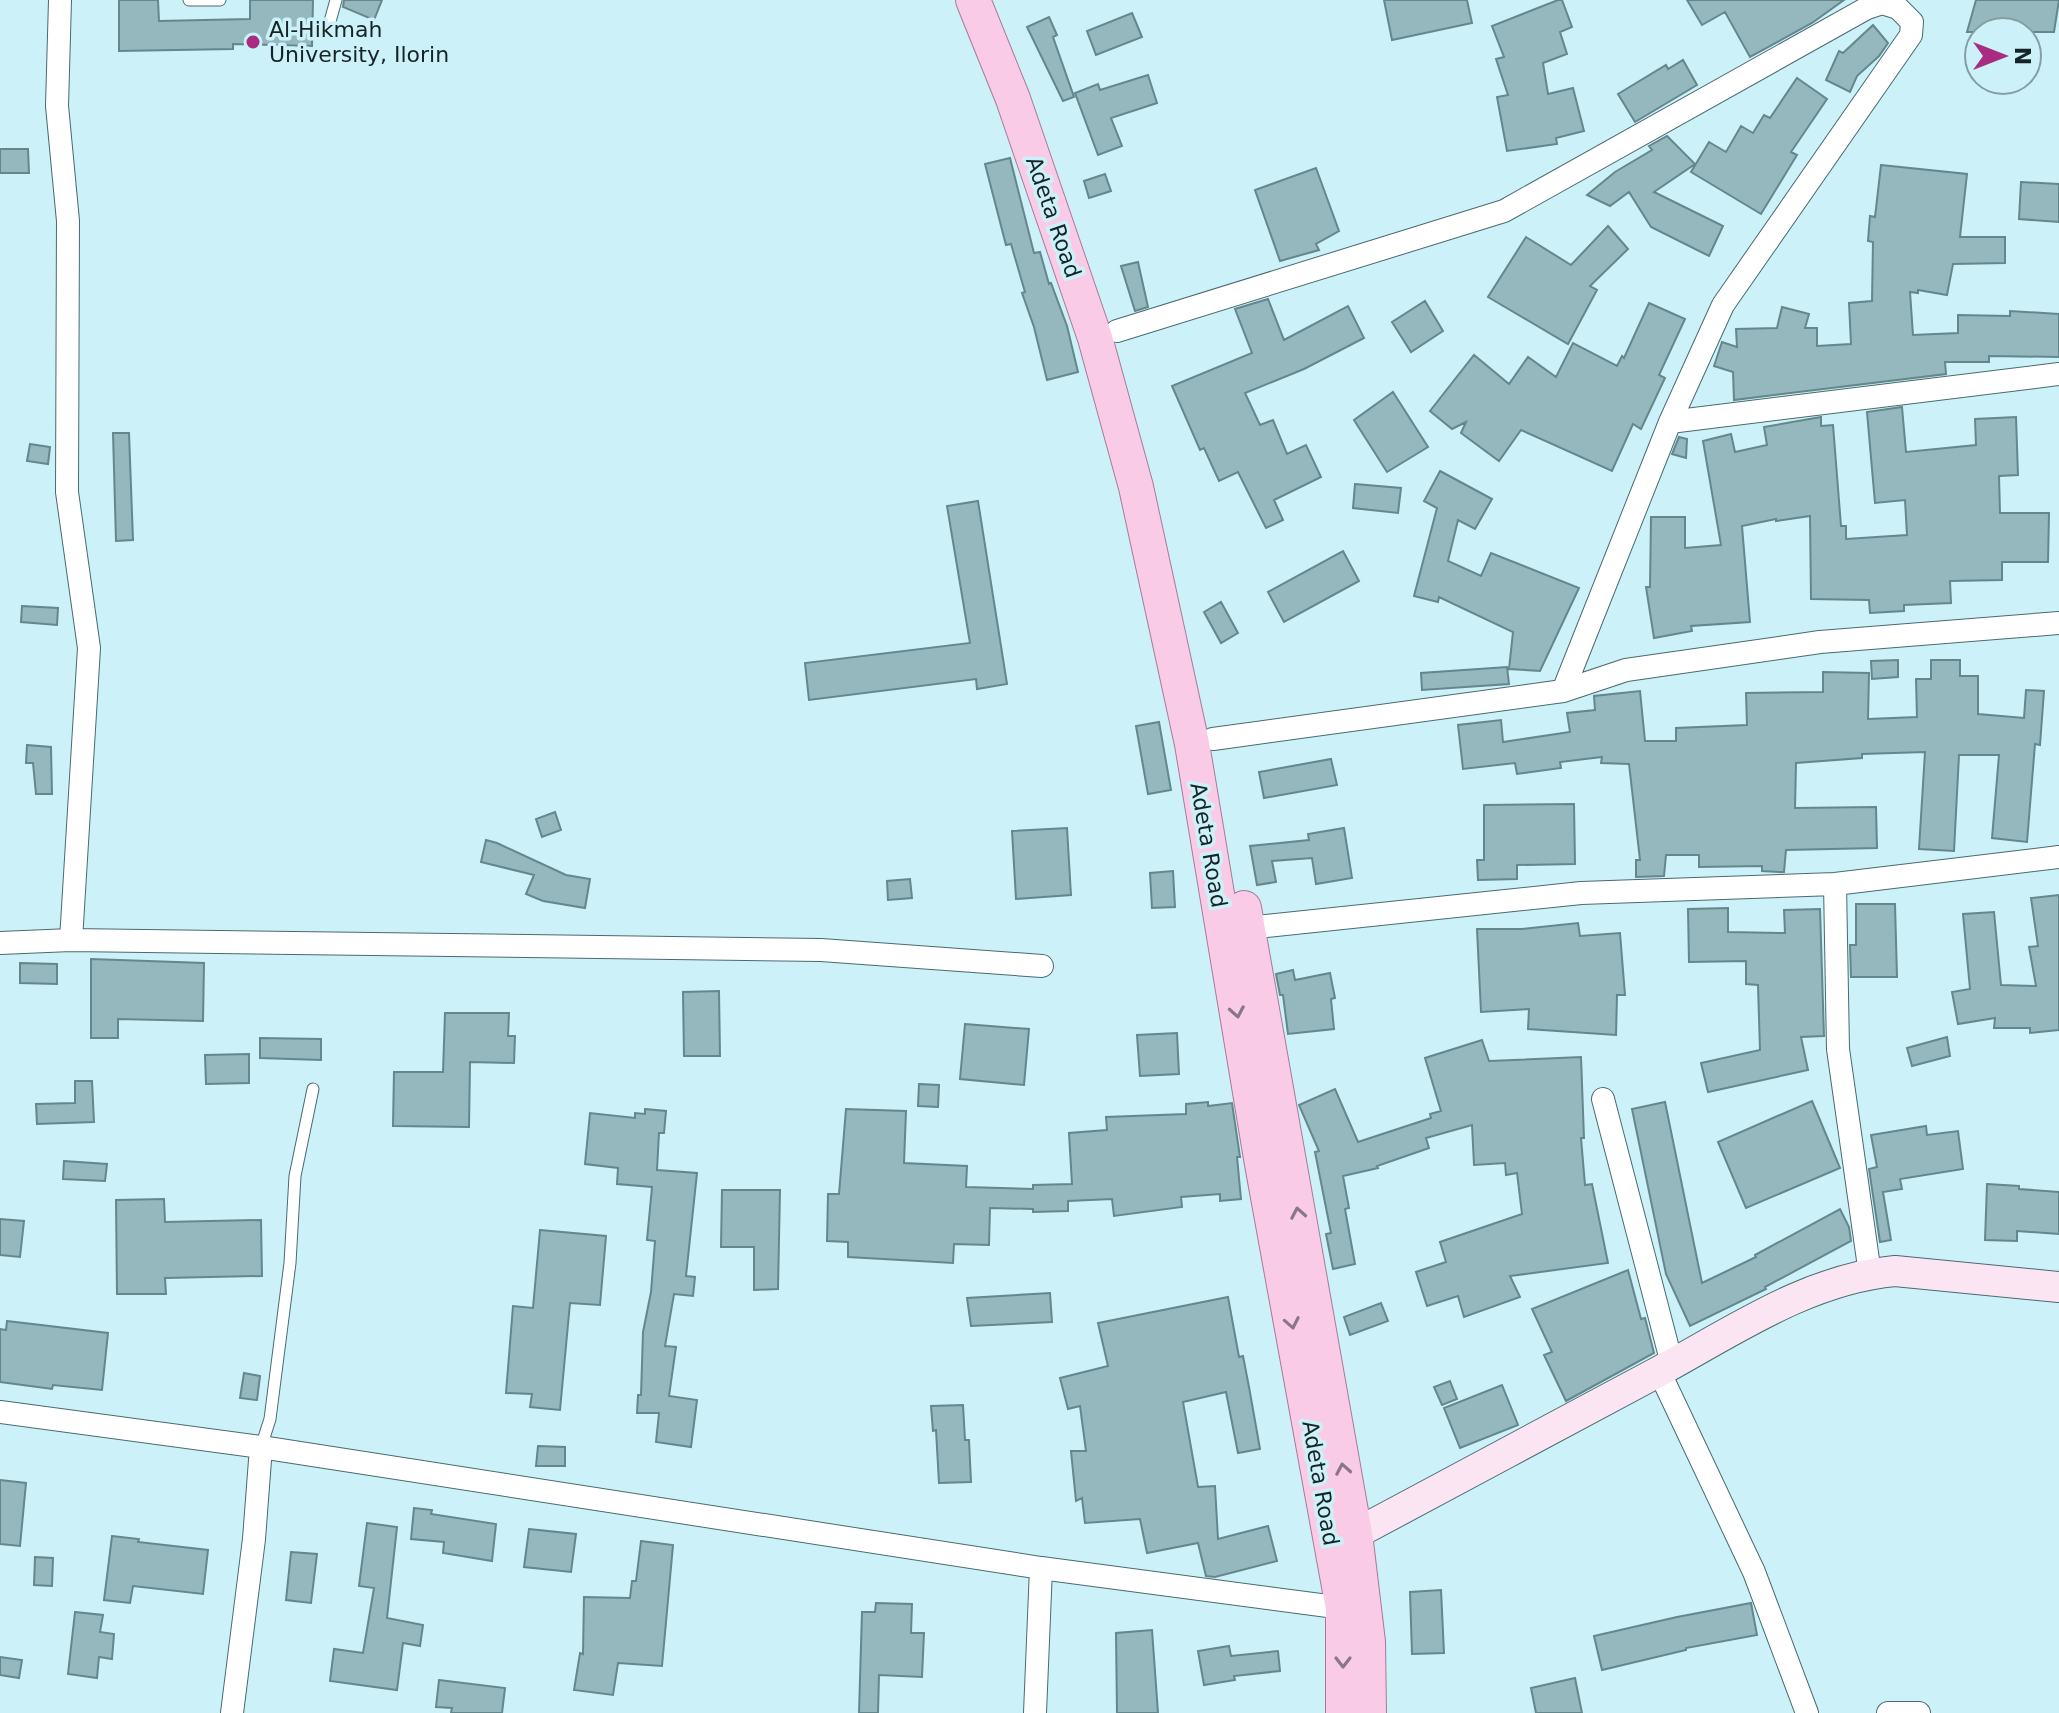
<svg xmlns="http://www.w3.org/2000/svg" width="2059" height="1713" viewBox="0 0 2059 1713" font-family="'DejaVu Sans',sans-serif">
	<rect width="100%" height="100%" fill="#ccf1f8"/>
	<path fill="#95b8bf" stroke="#64878d" stroke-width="2" d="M119,0H158L159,21L250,19V0H313L312,46L233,44V49L119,51Z
		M344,0H382L374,20L343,7Z
		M1384,0H1467L1472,23L1392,40Z
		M1558,0H1562L1572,27L1560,32L1567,54L1543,63L1548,94L1573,88L1584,131L1556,138L1557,144L1507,151L1497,97L1508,95L1496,59L1504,57L1492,26Z
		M1687,0H1844L1812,23L1750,57L1725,12L1702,25Z
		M1976,0H2059L2054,32H1967Z
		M1132,13L1142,37L1096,55L1087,31Z
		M1049,17L1057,35L1053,37L1074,97L1063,101L1027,27Z
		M1873,25L1888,43L1879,56L1857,76L1850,92L1826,80L1839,51L1843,53Z
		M1683,60L1697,85L1635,122L1618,94L1666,65L1668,69Z
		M1148,75L1157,103L1111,118L1122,146L1098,155L1075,93L1098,84L1100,90Z
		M1797,78L1827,99L1791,152L1797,155L1761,214L1691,172L1709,142L1726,152L1741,126L1753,133L1764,115L1770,118Z
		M1667,136L1695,164L1654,192L1723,226L1709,256L1651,227L1629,192L1610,206L1587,195L1615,172L1652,150L1649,146Z
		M0,149H28L29,173H0Z
		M1010,158L1034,253L1040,252L1049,284L1051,283L1067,326L1078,372L1047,380L1034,327L1022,293L1025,292L1011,244L1006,245L985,164Z
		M1881,165L1967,174L1960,237H2005V263L1953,264L1947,295L1918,290V293L1910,292L1913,335L1958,333V315L2010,316V311L2059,314V357L1989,356V362H1945L1946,374L1734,400L1733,372L1714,366L1722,342L1737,347L1736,329L1777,328L1782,307L1809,314L1805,328H1817V346L1851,344L1849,303L1872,301L1873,242L1868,241L1870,216L1875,217Z
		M1316,168L1339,231L1316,244L1319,250L1280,261L1255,190Z
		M1105,174L1111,191L1089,198L1084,181Z
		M2021,182L2059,184V222L2019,219Z
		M1608,226L1628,249L1590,286L1597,290L1568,344L1488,297L1526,237L1571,265Z
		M1138,262L1148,307L1135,311L1121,266Z
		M1268,299L1284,340L1348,306L1364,338L1304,369L1245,393L1260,425L1273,420L1287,454L1306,445L1321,477L1274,500L1283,520L1266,528L1238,472L1219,481L1204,448L1200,450L1172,386L1252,353L1235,309Z
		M1425,301L1443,331L1411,352L1392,322Z
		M1649,303L1685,319L1659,375L1665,378L1641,429L1633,424L1612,471L1521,430L1499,461L1461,433L1466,422L1452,429L1430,411L1474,355L1509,384L1528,357L1556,377L1573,343L1617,366L1622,356L1624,358Z
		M1393,392L1428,447L1387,472L1354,420Z
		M1902,407L1906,452L1976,445L1975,419L2016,417L2018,475L1999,476L2000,513H2049L2048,562H2002V580L1950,581L1951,603L1904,605V611L1870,613L1869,600L1811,599L1810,516L1776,521V519L1742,526L1750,622L1691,626L1692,631L1654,638L1646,587H1650L1651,517H1685V548L1721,545L1703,441L1731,434L1735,452L1767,445L1764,427L1821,417V426L1833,425L1841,526H1846V539L1907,535L1905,500L1875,503L1867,412Z
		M113,433H129L133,540L116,541Z
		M1679,437L1687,439L1686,458L1672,454Z
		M30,444L50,447L48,464L27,461Z
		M1440,471L1492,499L1475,529L1458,520L1448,561L1481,576L1491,553L1579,588L1540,671L1509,669L1513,632L1439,597L1438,602L1414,596L1437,508L1424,501Z
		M1355,484L1401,488L1398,513L1353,508Z
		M978,501L1007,684L977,689L976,679L809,700L805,663L970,643L947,506Z
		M1343,551L1359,581L1284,622L1268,592Z
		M1221,602L1238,633L1221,643L1204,612Z
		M22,606L58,608L57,625L21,622Z
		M1898,660V677L1872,679L1871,661Z
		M1931,660H1960V676H1978V714L2024,718L2026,690L2044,691L2040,745L2035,744L2027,842L1992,838L1999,755H1959L1954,851L1919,849L1925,752L1862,754V758L1796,763L1795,808L1876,807L1877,848L1786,850L1784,872H1779L1762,871V866L1699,867V855H1666L1664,876L1636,877V860H1640L1629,764L1601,763L1602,757L1560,762L1561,768L1517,774L1515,763L1463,769L1458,725L1501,720L1503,742L1570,732L1567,713L1595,710L1594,696L1640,691L1645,741H1676V728L1747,725L1746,693L1823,692V672L1869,673L1868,719L1917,717L1916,679H1931Z
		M1507,667L1509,684L1422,690L1421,673Z
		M1159,722L1171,790L1148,794L1136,726Z
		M27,745L51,747L52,794H36L33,763H26Z
		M1331,759L1337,785L1264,798L1259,772Z
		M1574,804L1575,864L1517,865V879L1478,880L1477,860H1484V805Z
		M555,812L561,830L542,837L536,819Z
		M1067,828L1071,895L1016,899L1012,831Z
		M1344,828L1352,878L1316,884L1312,858L1272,861L1276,882L1257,885L1250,846L1309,840L1308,834Z
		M486,840L497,843L566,875L590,879L585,908L543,901L526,894L534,875L481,862Z
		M1173,871L1175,907L1152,908L1150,873Z
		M910,879L912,898L888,900L887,881Z
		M2059,895V1030L2030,1033V1028H1994L1995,1018L1958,1024L1952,992L1970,989L1963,914L1994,912L2001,985L2036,986L2029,947L2038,946L2031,898Z
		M1856,904H1895L1897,977H1851L1850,945H1856Z
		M1728,908V932L1785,933L1784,910L1820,909L1824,1036L1801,1037L1808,1070L1708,1092L1701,1063L1760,1050L1758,985L1746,984V961L1689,962L1688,909Z
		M1578,923L1580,936L1620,933L1625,995H1617L1616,1035L1528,1029L1529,1009L1481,1012L1477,929H1522Z
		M91,959L204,963L203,1021L118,1019V1038H91Z
		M20,963L57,964V984L20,983Z
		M1293,970L1295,980L1330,973L1335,998L1331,999L1334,1029L1288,1034L1283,995H1280L1276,974Z
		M719,991L720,1056H684L683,992Z
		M445,1013H509L508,1036H515L514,1063L470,1062L469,1127L393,1126L394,1072H443Z
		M965,1024L1029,1029L1024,1085L960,1079Z
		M1177,1033L1179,1074L1140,1076L1137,1035Z
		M1947,1037L1950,1056L1912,1066L1907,1048Z
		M260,1038L321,1039V1060L260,1058Z
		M1482,1040L1489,1061L1581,1057L1584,1138H1581L1585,1185L1592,1184L1608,1263L1510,1276L1520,1297L1464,1317L1458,1296L1427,1306L1416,1272L1446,1262L1440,1242L1522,1214L1517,1173L1506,1175L1505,1163L1474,1165L1472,1125L1426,1138L1429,1148L1377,1166L1378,1168L1343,1176L1349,1208L1345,1209L1355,1264L1333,1269L1326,1234L1331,1233L1315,1152L1319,1151L1299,1105L1335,1089L1358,1142L1431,1118L1430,1114L1441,1111L1425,1058Z
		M249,1054V1083L206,1084L205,1055Z
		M75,1081H92L94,1122L37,1124L36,1104L75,1103Z
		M919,1084L939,1085L938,1107L918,1106Z
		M1812,1101L1840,1168L1746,1208L1718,1142Z
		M1208,1102V1106L1232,1103L1240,1157H1237L1241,1199L1220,1201V1194L1181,1197L1182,1207L1114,1216L1112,1199L1068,1201V1211L1033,1212V1209L990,1208L989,1245L954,1244L953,1263L848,1257V1242L827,1241L828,1194H839L846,1109L906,1111L904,1163L967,1166L966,1187L1033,1189V1185L1072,1184L1069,1133L1107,1130L1106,1117L1186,1114V1104Z
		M1665,1102L1702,1283L1756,1257L1755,1255L1840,1209L1849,1227L1851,1241L1765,1287L1766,1289L1690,1326L1666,1274L1632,1109Z
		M645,1109L666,1111L664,1133H659L657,1170L697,1173L686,1276L695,1277L693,1296L674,1294L665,1346L676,1347L669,1396L697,1400L691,1447L656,1442L659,1413H637L638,1395H641L643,1332L651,1292L655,1241L647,1240L652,1187L617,1184L618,1168L585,1164L590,1113L635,1118V1113L645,1114Z
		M1926,1126L1927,1135L1958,1131L1963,1169L1900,1179L1902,1189L1883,1192L1891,1240L1880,1242L1869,1169L1877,1167L1871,1135Z
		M64,1161L107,1164L105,1181L63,1179Z
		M1987,1184L2019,1186V1189L2059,1192V1234L2017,1231V1241L1985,1240Z
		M722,1190H780L778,1289L754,1290V1247H721Z
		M164,1199L165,1222L261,1220L262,1276L165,1278L166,1294H117L116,1200Z
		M0,1219L24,1221L20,1257L0,1255Z
		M540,1230L606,1236L600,1305L570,1303L560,1410L530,1407L532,1394L506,1393L513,1306L533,1308Z
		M1628,1270L1641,1319L1645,1318L1654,1353L1566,1401L1544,1355L1552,1352L1532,1309Z
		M1050,1293L1052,1322L971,1326L967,1298Z
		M1228,1297L1239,1357L1243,1356L1249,1387L1260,1449L1238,1453L1226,1392L1183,1402L1198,1487L1215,1486L1218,1539L1268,1526L1277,1561L1215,1577L1206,1576L1198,1543L1147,1553L1140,1519L1085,1523L1082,1498L1076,1501L1071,1451H1086L1080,1406L1068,1409L1060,1378L1108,1366L1098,1323Z
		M1381,1303L1388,1321L1350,1335L1344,1317Z
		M7,1321L108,1333L102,1390L53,1385L52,1389L0,1382V1329L6,1330Z
		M244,1373L260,1376L257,1400L240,1398Z
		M1450,1381L1457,1399L1442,1405L1434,1387Z
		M1502,1385L1518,1425L1460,1448L1444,1408Z
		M963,1405L965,1440H969L971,1482L939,1483L936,1430L933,1431L931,1406Z
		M538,1446L565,1447V1466H536Z
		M0,1480L26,1483L20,1546L0,1544Z
		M414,1508L432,1510L431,1514L496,1524L492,1561L443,1553L444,1542L411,1539Z
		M367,1523L397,1527L387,1618L423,1625L420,1646L403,1643L397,1690L330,1681L334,1649L363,1653L374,1588L359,1586Z
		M529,1529L576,1534L571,1572L524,1567Z
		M112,1536L139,1539L138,1542L208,1550L203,1594L133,1586L130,1603L104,1600Z
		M641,1541L673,1545L662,1666L618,1663L613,1695L574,1690L580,1653L583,1654L584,1597L630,1598L632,1581H636Z
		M291,1552L317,1554L311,1603L286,1600Z
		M35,1557L53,1558L52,1586L34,1585Z
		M1441,1590L1444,1653L1412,1654L1410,1592Z
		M876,1603L912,1604L911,1633H924L922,1677L879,1675L878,1713H859L862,1612H875Z
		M1751,1603L1757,1635L1686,1648V1650L1602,1670L1594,1636L1677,1617Z
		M75,1612L103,1615L100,1632L114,1634L112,1659L99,1657L97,1678L68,1674Z
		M1152,1630L1158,1713H1117L1116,1633Z
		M1229,1646L1231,1656L1278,1651L1280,1671L1234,1676L1235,1680L1204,1685L1198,1651Z
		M0,1657L22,1660L19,1678L0,1675Z
		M1575,1678L1582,1713H1536L1531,1688Z
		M439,1680L505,1688L502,1713H451L452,1708L436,1707Z"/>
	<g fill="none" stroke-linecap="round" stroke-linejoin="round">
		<defs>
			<path id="lane" d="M189,0H220
				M327,32L336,0
				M261,1447L270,1419L290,1263L295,1176L313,1089"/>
			<path id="street" d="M60,0L57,106L68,221L67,492L89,648L71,940
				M1117,331L1504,211L1867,8L1882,3L1898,8L1912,22L1911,35L1723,305L1670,422L1563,691
				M1670,422L2059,374
				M1213,739L1563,691L1626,670L1820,642L2059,623
				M1835,884L1838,1049L1870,1274
				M1247,928L1581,893L1835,884L2059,857
				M0,943L71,940L821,950L1042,966
				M1603,1099L1672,1364
				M1659,1371L1754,1572L1807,1713
				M0,1412L261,1447L1041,1568L1343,1608
				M232,1713L254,1539L261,1447
				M1035,1713L1041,1568
				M1888,1713H1919"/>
			<path id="secondary" d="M1355,1534C1455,1480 1556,1427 1656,1373C1732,1332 1807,1279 1895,1271L2059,1287"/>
			<path id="primary" d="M973,0L1013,99L1095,338L1136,487L1192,744L1262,1164L1343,1608V1713
				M1244,908L1355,1534L1368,1642L1369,1713"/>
		</defs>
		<use href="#lane" stroke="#496a70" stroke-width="13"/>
		<use href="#street" stroke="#496a70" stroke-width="24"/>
		<use href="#secondary" stroke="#496a70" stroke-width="32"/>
		<use href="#primary" stroke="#a87a99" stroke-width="36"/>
		<use href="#lane" stroke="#fff" stroke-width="11"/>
		<use href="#street" stroke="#fff" stroke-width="22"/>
		<use href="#secondary" stroke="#fce5f3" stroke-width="30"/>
		<use href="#primary" stroke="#facbe6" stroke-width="34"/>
	</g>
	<defs><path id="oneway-chevron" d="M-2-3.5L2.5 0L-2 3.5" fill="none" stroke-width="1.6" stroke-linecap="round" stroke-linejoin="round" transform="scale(2)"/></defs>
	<g stroke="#887886">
		<use href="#oneway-chevron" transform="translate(1237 1012) rotate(80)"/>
		<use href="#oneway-chevron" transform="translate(1298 1213) rotate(-100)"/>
		<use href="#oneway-chevron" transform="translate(1292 1323) rotate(79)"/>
		<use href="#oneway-chevron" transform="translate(1343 1469) rotate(-100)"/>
		<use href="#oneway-chevron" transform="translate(1343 1662) rotate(90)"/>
	</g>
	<circle fill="#a82c80" stroke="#ccf1f8" stroke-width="3" cx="253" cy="42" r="8"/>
	<g text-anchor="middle" stroke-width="7" stroke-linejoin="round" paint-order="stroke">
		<g font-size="22" fill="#162427" stroke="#ccf1f8" text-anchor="start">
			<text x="269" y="37">Al-Hikmah<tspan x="269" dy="25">University, Ilorin</tspan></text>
		</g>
		<g font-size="22" fill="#162427" stroke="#ccf1f8">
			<text transform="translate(1054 217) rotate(71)" y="8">Adeta Road</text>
			<text transform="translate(1209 845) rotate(80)" y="8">Adeta Road</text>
			<text transform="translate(1321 1483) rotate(80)" y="8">Adeta Road</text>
		</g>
	</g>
	<g transform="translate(2003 56) rotate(90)"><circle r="38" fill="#ccf1f8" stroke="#839fa4" stroke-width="2"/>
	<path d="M0-6L14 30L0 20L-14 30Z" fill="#a82c80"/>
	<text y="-12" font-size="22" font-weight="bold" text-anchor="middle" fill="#162427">N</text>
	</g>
</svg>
